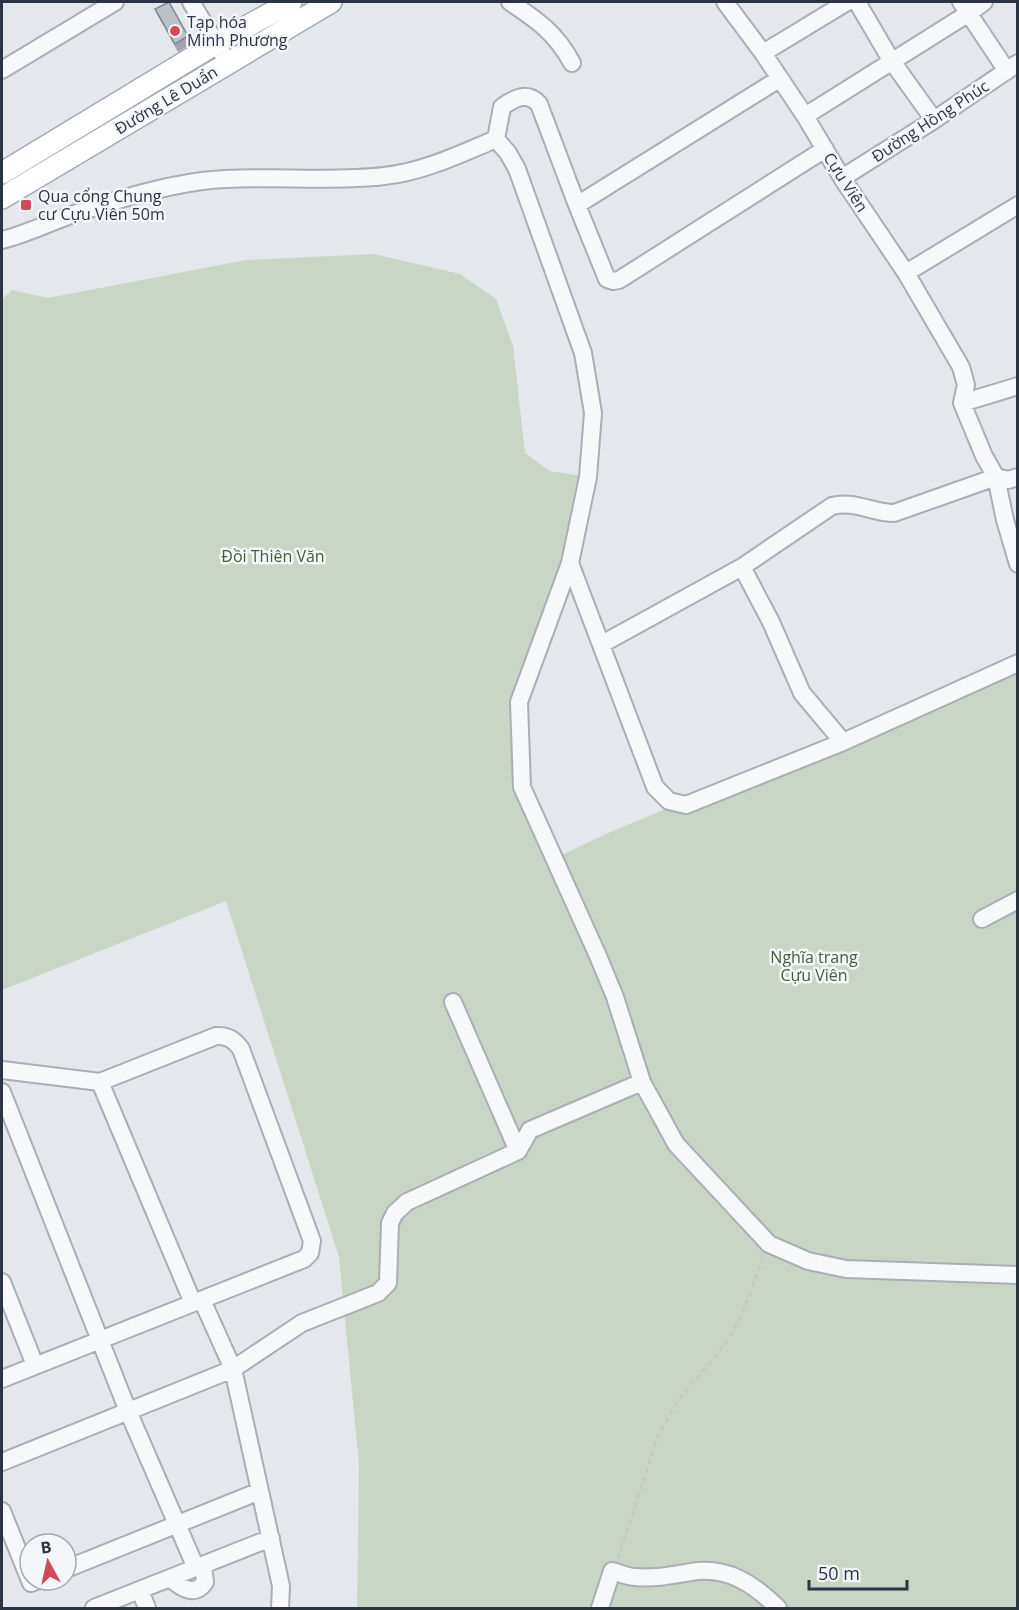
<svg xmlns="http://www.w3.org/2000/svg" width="1019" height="1610" viewBox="0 0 1019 1610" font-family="'Open Sans',sans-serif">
	<rect width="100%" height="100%" fill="#e4e7ec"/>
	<path fill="#c9d6c5" d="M374,254L460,274L496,299L513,346L525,453L550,471L588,477L563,556L529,650L513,705V775L549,861L606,834L1017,661V1608H357L359,1465L339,1257L226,901L2,990V299L12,290L48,298L246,260Z"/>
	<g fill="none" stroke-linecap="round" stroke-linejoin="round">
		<defs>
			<path id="minor" d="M191,2L228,63
				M510,2C537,20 556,33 572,63
				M725,2L763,53L805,116L842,178L906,273L961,367L966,385L962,403L984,456L996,477L1005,520L1018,564
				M857,2L891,60L934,120
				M961,2L1007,71
				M763,53L847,2
				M2,70L115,2
				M805,116L969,13L984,2
				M496,139L502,107C515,98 527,91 539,104L577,205L607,279L613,281L619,280L825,149
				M842,178L934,120L1018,63
				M577,205L779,79
				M2,240C27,234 50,222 74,214C116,200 158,187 202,181C262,174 324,183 384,176C423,172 460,154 496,139L508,153L517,169L583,353L593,413L588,477L570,563L519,702L522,787L598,956L615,997L642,1082L676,1144L769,1244L808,1261L846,1269L1018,1275
				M906,273L1018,205
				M962,403L1018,386
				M996,477L1008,480L1018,477
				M570,563L655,787L669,801L686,805L843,742L1018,663
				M742,567L771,622L802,693L843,742
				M602,644L742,567L832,506C854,500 873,513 894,513L996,477
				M982,919L1018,900
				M453,1002L518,1151
				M2,1070L100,1082L216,1036C228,1035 234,1040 241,1049L312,1241L310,1253L304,1259L2,1379
				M100,1082L193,1303
				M2,1092L128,1411L196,1568
				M2,1282L35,1365
				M202,1300L233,1369L281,1586L280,1608
				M2,1462L233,1369L302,1323L378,1293L388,1283L390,1223L395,1213L407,1202L518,1151L530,1130L642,1082
				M2,1511L31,1583L39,1580
				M66,1569L260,1491
				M170,1578C180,1587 195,1598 205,1582L203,1565
				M140,1590L147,1608
				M94,1608L271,1538
				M600,1608L612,1571C620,1573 628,1577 635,1577C654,1579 673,1575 691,1572C727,1566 754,1584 778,1608"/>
			<path id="major" d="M2,173L215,44L291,2
				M2,198L331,2"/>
		</defs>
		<use href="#minor" stroke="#a9aeb7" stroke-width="20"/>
		<use href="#major" stroke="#a3abb8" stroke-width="24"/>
		<path stroke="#c2c5cb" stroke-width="2" stroke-dasharray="4.5 4.5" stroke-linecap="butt" d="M618,1558L658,1436L678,1401L726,1343L742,1315L763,1259"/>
		<use href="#minor" stroke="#f7f8fa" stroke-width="16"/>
		<use href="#major" stroke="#fff" stroke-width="21"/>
	</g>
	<path fill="#a1a5ae" d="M155,9L188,36L191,44L178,52L158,16Z"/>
	<path fill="#bbc0ca" stroke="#83868d" stroke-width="1.5" d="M169,2L188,36L175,44L155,9Z"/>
	<g fill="#d1495b" stroke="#f4f6f9" stroke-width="2">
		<circle cx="175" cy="31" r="6"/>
		<rect x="20" y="199" width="12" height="12" rx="3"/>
	</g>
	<g text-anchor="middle" stroke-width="5" stroke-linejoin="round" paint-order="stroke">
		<g font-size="16" fill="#2b3445" stroke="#f4f6f9" text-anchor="start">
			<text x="187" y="28">Tạp hóa<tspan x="187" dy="18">Minh Phương</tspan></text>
			<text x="38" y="202">Qua cổng Chung<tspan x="38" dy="18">cư Cựu Viên 50m</tspan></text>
		</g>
		<g font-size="16" fill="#2b3445" stroke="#f4f6f9">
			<text transform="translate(166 100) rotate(-31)" y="6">Đường Lê Duẩn</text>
			<text transform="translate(930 121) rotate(-33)" y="6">Đường Hồng Phúc</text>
			<text transform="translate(846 182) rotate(57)" y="6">Cựu Viên</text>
		</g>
		<g font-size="16" fill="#3f6138" stroke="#f4f6f9">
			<text x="273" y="562">Đồi Thiên Văn</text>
			<text x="814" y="963">Nghĩa trang<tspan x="814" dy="18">Cựu Viên</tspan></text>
		</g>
	</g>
	<rect width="1019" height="1610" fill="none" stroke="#2b3445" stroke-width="6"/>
	<g transform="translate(48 1562) rotate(352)"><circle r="28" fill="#f4f6f9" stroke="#a4a8b1" stroke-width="1.5"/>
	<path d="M0-4.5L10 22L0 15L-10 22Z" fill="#d1495b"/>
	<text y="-9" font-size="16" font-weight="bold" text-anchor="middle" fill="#2b3445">B</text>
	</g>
	<path d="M809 1580v9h98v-9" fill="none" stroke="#2b3445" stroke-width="3"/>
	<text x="818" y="1580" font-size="18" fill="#2b3445" stroke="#f4f6f9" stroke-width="4.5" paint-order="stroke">50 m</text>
</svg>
